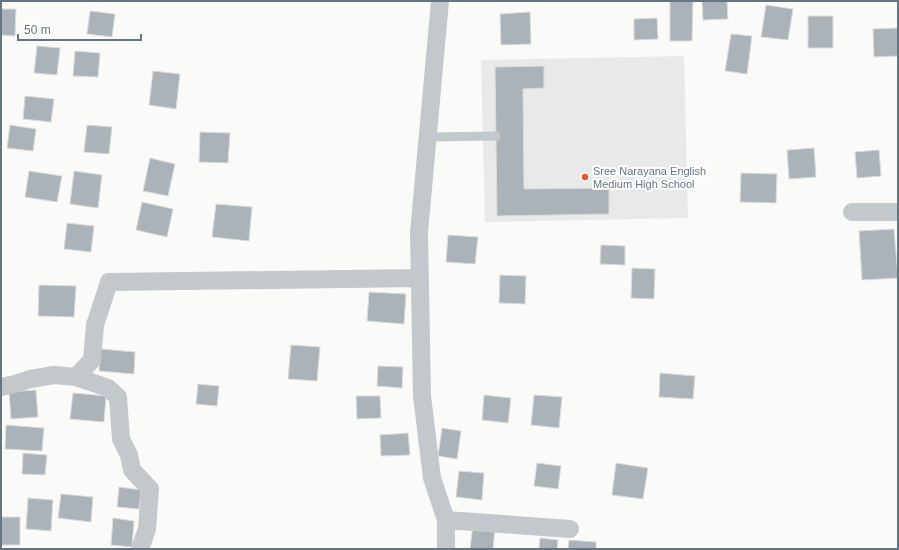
<svg xmlns="http://www.w3.org/2000/svg" width="899" height="550" viewBox="0 0 899 550" font-family="Helvetica,sans-serif">
	<rect width="100%" height="100%" fill="#fafaf8"/>
	<path fill="#e8e9e9" d="M684,56L688,218L485,222L481,60Z"/>
	<path fill="#aab3b9" stroke="#dcdcda" d="M670,1H693L692,41H670Z
		M702,1H727L728,19L703,20Z
		M766,5L793,9L788,40L761,37Z
		M1,9H16L15,36L1,35Z
		M90,11L115,14L112,37L87,34Z
		M530,12L531,44L501,45L500,14Z
		M808,16H833V48H808Z
		M657,18L658,39L634,40V19Z
		M898,28V56L874,57L873,29Z
		M731,34L752,36L747,74L725,71Z
		M37,46L60,48L57,75L34,73Z
		M75,51L100,53L98,77L73,76Z
		M544,66V88L523,89L524,189L609,188V214L497,216L495,67Z
		M153,71L180,74L176,109L149,105Z
		M25,96L54,99L51,122L23,119Z
		M10,125L36,129L33,151L7,148Z
		M87,125L112,127L109,154L84,152Z
		M200,132L230,133L228,163L199,162Z
		M814,148L816,177L789,179L787,150Z
		M879,150L881,176L857,178L855,152Z
		M150,158L175,164L168,196L143,191Z
		M29,171L62,176L57,202L25,197Z
		M74,171L102,175L98,208L70,204Z
		M741,173L777,174L776,203L740,202Z
		M142,202L173,209L167,237L136,230Z
		M216,204L252,207L249,241L212,237Z
		M67,223L94,226L91,252L64,249Z
		M894,229L898,278L862,280L859,231Z
		M448,235L478,237L475,264L446,262Z
		M601,245L625,246V265L600,264Z
		M632,268L655,269L654,299L631,298Z
		M500,275L526,276L525,304L499,303Z
		M39,285L76,286L74,317L38,316Z
		M369,292L406,294L404,324L367,321Z
		M291,345L320,347L317,381L288,379Z
		M101,349L135,352L134,374L99,371Z
		M378,366L403,367L402,388L377,386Z
		M660,373L695,376L693,399L659,397Z
		M198,384L219,386L217,406L196,404Z
		M36,390L38,417L11,419L9,392Z
		M73,393L106,396L104,422L70,419Z
		M484,395L511,398L508,423L482,420Z
		M534,395L562,397L559,428L531,425Z
		M356,396H380L381,418L357,419Z
		M6,425L44,428L42,451L5,449Z
		M442,428L461,431L457,459L438,456Z
		M408,433L410,455L381,456L380,435Z
		M23,453L47,455L45,475L22,474Z
		M537,463L561,466L558,489L534,486Z
		M616,463L648,468L643,499L612,495Z
		M459,471L484,473L482,500L456,497Z
		M119,487L141,490L139,509L117,507Z
		M61,494L93,497L91,522L58,518Z
		M28,498L53,500L51,531L26,529Z
		M1,517H20V545H1Z
		M113,518L134,521L132,547L111,545Z
		M473,525L495,528L493,549H470Z
		M540,538L558,540L557,549H539Z
		M569,540L596,542V549H568Z"/>
	<g fill="none" stroke-linecap="round" stroke-linejoin="round">
		<path stroke="#c3c8cc" stroke-width="9" d="M428,137L496,136"/>
		<path stroke="#c3c8cc" stroke-width="18" d="M440,1L419,232L422,396L432,478L446,520V549
			M852,212H898
			M76,377L92,360L95,325L109,282L420,278
			M1,387L15,384L30,379L54,375L76,377L108,388L118,397L121,439L129,455L132,470L150,489L147,529L140,549
			M446,520L570,529"/>
	</g>
	<circle fill="#e4572e" stroke="#fff" stroke-width="1.5" cx="585" cy="177" r="4"/>
	<g text-anchor="middle" stroke-width="4" stroke-linejoin="round" paint-order="stroke">
		<g font-size="11" fill="#657683" stroke="#fff" text-anchor="start">
			<text x="593" y="175">Sree Narayana English<tspan x="593" dy="13">Medium High School</tspan></text>
		</g>
	</g>
	<rect width="899" height="550" fill="none" stroke="#657683" stroke-width="4"/>
	<path d="M18 34v6h123v-6" fill="none" stroke="#657683" stroke-width="2"/>
	<text x="24" y="34" font-size="12" fill="#657683" stroke="#ffffff" stroke-width="3" paint-order="stroke">50 m</text>
</svg>
